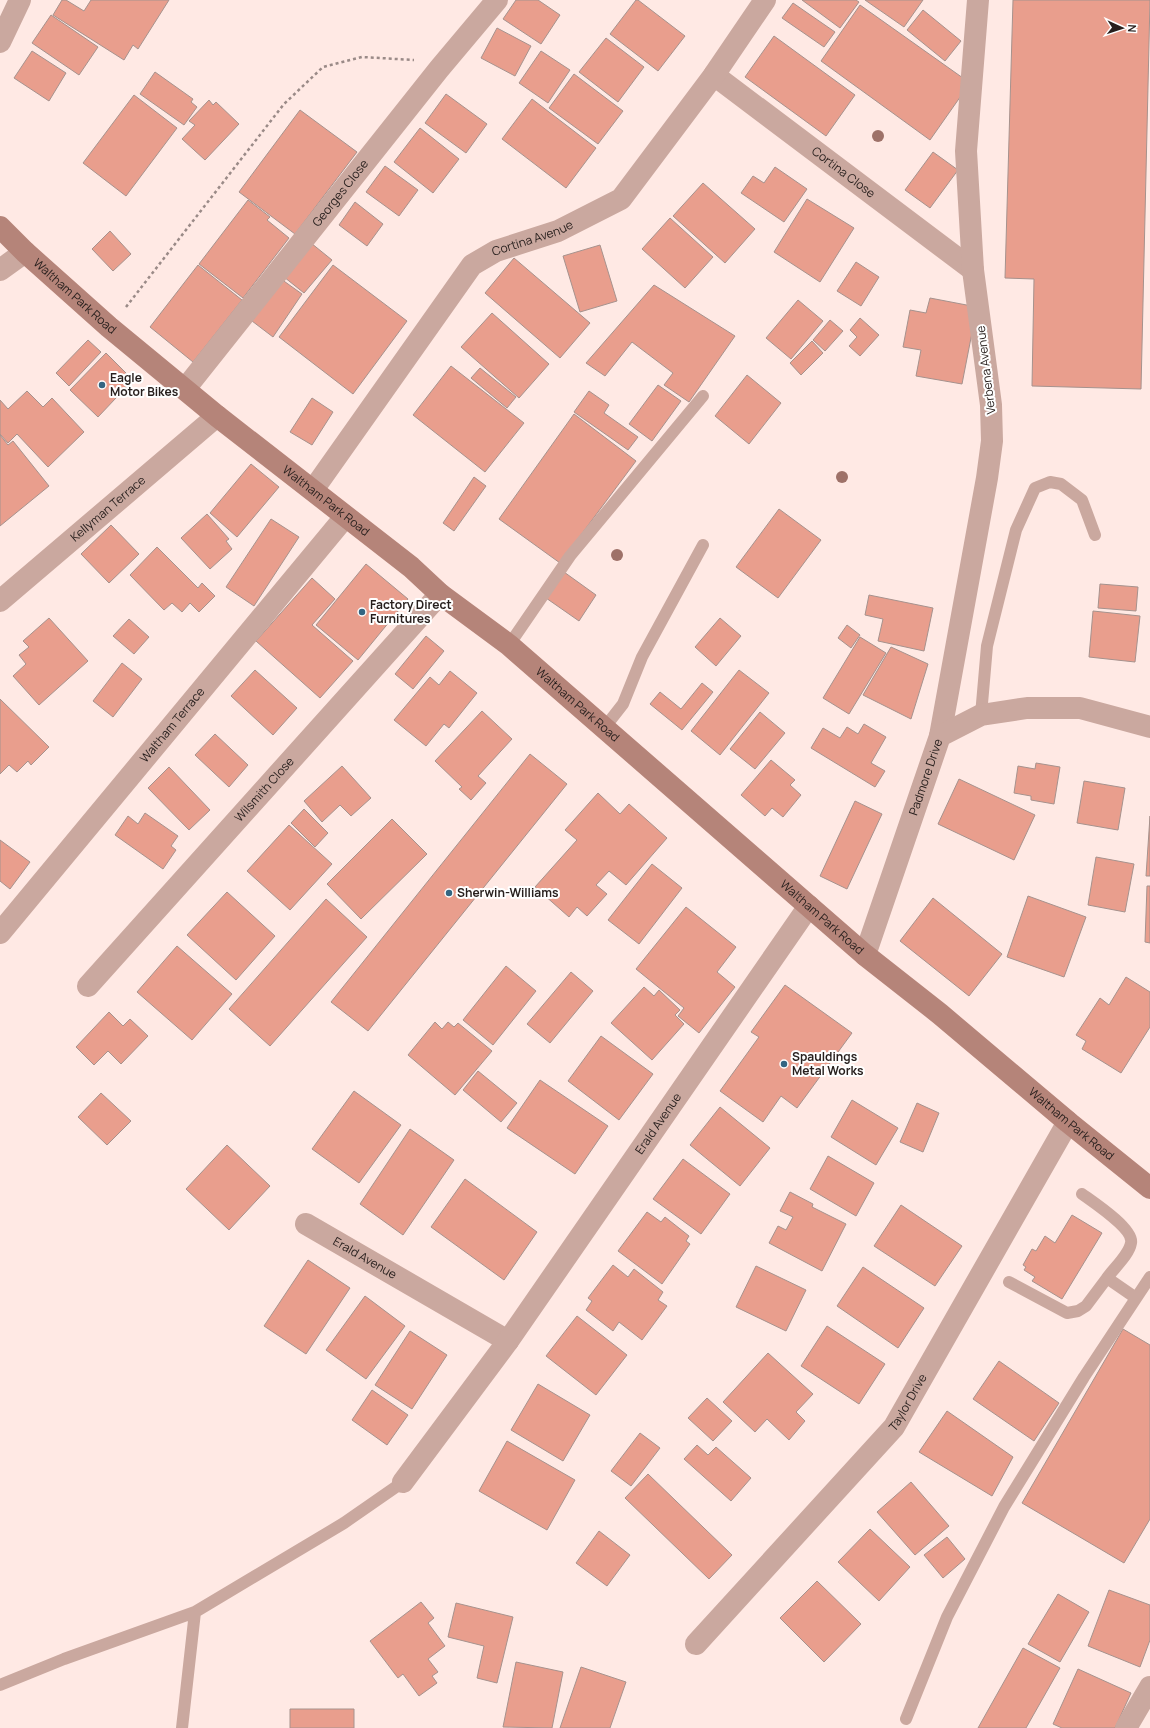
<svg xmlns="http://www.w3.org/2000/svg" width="1150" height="1728" viewBox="0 0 1150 1728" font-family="Manrope,sans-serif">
	<rect width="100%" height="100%" fill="#ffe9e4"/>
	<path fill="#e99e8d" stroke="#a6928d" d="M62,0H66L84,11L91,0H169L138,49L133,45L124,60L53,15Z
		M516,0H538L560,15L541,44L503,19Z
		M636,0H638L685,36L658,71L610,34Z
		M802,0H856L859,2L840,28Z
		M865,0H923L904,27Z
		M1013,0H1150L1141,389L1032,386L1034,279L1005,278Z
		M793,3L835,32L824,47L782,18Z
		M860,5L970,83L930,140L821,61Z
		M923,10L961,41L945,61L907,30Z
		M51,15L98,47L79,75L32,43Z
		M497,28L531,46L515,76L481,58Z
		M774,36L855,95L826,136L745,77Z
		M606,38L644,67L618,102L579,72Z
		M32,51L66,73L49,101L14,78Z
		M541,51L570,70L548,103L519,83Z
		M155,72L193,99L191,102L197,107L184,125L140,94Z
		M574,74L623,111L598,144L549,108Z
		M446,94L487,124L466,153L425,123Z
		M134,95L177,128L126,196L83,163Z
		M532,99L596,148L566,188L502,139Z
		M209,100L213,105L216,102L239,124L205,160L182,139L195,125L189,121Z
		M300,110L357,152L295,234L239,192Z
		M420,128L459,159L433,193L394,162Z
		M933,152L958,170L930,208L905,190Z
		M385,166L418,190L399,216L366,192Z
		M775,167L807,189L784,222L741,193L753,176L764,183Z
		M703,183L755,229L725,263L673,216Z
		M807,199L854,228L820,282L774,252Z
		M248,200L270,217L267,220L289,238L243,298L199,264Z
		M355,202L383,224L367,246L339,225Z
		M670,218L713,257L685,288L642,249Z
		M110,231L131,254L113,271L92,249Z
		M311,243L332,260L304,293L284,277Z
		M600,245L617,301L580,312L563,256Z
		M514,258L590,323L560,358L485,293Z
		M856,262L879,277L861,306L837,291Z
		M198,265L242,300L193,362L150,327Z
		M333,265L407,321L353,394L279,337Z
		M281,279L302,294L273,337L252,321Z
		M654,285L735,336L689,402L664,385L673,373L632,342L605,376L586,363Z
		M930,298L977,307L962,384L916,376L921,350L903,347L910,310L926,313Z
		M798,300L823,321L791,359L766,338Z
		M492,313L549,364L519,398L461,347Z
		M860,318L879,335L860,356L849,346L857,337L850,330Z
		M830,320L843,331L825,351L813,340Z
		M88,340L101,352L69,386L56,373Z
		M812,341L823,353L801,375L790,363Z
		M106,353L133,380L98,417L70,390Z
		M451,366L524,423L485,472L413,415Z
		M480,368L516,397L507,408L471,378Z
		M747,375L781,403L749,444L715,416Z
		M658,385L681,401L652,441L629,424Z
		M27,391L43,407L52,398L84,432L48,467L17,434L8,443L0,434V400L8,409Z
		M589,391L609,405L604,413L638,437L628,450L574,412Z
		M312,398L333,412L312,445L290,432Z
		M574,414L636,461L560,563L499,519Z
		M0,435L8,445L13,441L49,486L0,526Z
		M251,464L279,487L237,537L210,513Z
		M474,477L486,486L454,531L443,523Z
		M779,509L821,540L778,598L736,567Z
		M207,514L229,539L226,541L232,549L210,569L181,538Z
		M271,519L299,537L254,606L226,587Z
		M111,525L139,554L109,583L81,554Z
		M157,547L198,588L202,583L215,596L199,612L190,603L182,612L172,603L164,610L130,575Z
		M366,564L408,599L358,660L316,625Z
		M564,572L596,595L579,621L546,598Z
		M312,578L335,599L312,625L353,661L320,698L256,641Z
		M1100,584L1138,587L1136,611L1098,608Z
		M869,595L933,608L924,651L878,641L883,619L865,615Z
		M1093,611L1140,616L1135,662L1089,657Z
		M49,618L88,661L39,705L13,676L26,664L19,655L29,647L23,641Z
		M720,618L741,636L716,666L695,647Z
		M129,619L149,637L134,654L113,636Z
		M847,625L860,635L851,648L838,638Z
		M426,636L444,651L413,689L395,674Z
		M860,637L886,653L849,714L823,698Z
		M891,647L928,664L911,719L863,695Z
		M122,663L142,679L113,717L93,701Z
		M255,670L297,708L273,735L231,696Z
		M739,670L769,693L720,755L691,731Z
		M450,671L477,693L449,728L444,724L426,746L394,720L430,677L439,685Z
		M702,683L713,692L682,730L650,704L660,692L681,709Z
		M0,699L49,747L31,765L28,761L17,772L9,765L0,774Z
		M482,711L512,739L478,776L486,783L471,800L459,789L462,787L435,761Z
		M760,712L785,733L755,769L730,749Z
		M864,724L886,737L871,763L885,771L875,787L811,748L823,728L840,738L847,727L858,734Z
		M215,734L248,765L229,787L195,755Z
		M530,754L567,784L368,1031L331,1002Z
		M771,760L795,780L790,785L801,795L783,817L772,808L765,816L741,795Z
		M1036,763L1060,767L1054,804L1031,800V796L1014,793L1018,766L1035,769Z
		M342,766L371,798L351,816L340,805L322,822L304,801Z
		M169,767L210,810L189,830L148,788Z
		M959,779L1035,815L1014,860L938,824Z
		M1084,781L1125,788L1118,830L1077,823Z
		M598,793L620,814L629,804L667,838L626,885L609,871L596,885L607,894L587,916L577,907L569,917L535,887L577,840L565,830Z
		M855,801L882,814L847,889L820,876Z
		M304,809L328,833L315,847L291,823Z
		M145,813L178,836L171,846L176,850L163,869L115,835L128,816L138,824Z
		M1150,816V876H1146Z
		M392,819L427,854L361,919L327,884Z
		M289,825L332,864L290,910L247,871Z
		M0,840L30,862L10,889L0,881Z
		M1096,857L1134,864L1125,912L1088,905Z
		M652,864L682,888L639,944L608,920Z
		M1147,886H1150V943L1145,942Z
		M227,892L275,936L236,980L187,935Z
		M1028,896L1086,917L1064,977L1007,957Z
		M933,898L1002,954L969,996L900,941Z
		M326,899L367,937L270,1046L229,1009Z
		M686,907L736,947L717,972L735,987L699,1033L678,1016L684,1008L636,969Z
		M177,946L232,994L192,1040L137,992Z
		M506,966L536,991L493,1045L463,1020Z
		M571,972L593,991L550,1043L527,1024Z
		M1126,977L1150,992V1027L1121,1073L1082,1049L1086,1041L1076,1035L1100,998L1109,1005Z
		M785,985L852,1033L797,1108L781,1096L763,1122L720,1091L759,1037L751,1032Z
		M644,987L654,996L659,990L680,1010L675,1015L684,1024L652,1060L611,1023Z
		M109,1012L123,1026L130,1019L148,1036L121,1064L108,1051L94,1065L76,1047Z
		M435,1022L442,1029L448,1022L454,1027L458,1023L492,1051L455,1095L408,1055Z
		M601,1036L653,1074L619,1120L568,1081Z
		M478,1071L517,1103L501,1122L463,1090Z
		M540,1080L608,1126L575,1174L507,1128Z
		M354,1091L401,1125L359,1183L312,1149Z
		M101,1093L131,1121L107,1145L78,1117Z
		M852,1100L898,1128L876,1165L831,1137Z
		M917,1103L939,1113L923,1152L900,1142Z
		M720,1107L770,1148L740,1186L690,1145Z
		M410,1129L454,1160L403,1235L360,1204Z
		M227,1145L270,1186L229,1230L186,1189Z
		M828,1156L874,1183L856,1216L810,1189Z
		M683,1159L730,1194L701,1234L653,1199Z
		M465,1179L537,1232L504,1280L431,1227Z
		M790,1192L813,1204L812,1207L846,1224L822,1271L769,1243L778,1226L786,1230L793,1217L780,1211Z
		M901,1205L962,1246L935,1286L874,1246Z
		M647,1212L661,1222L665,1217L689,1236L686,1241L690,1244L662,1284L618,1251Z
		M1072,1215L1102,1233L1062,1299L1032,1281L1035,1277L1024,1270L1026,1267L1023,1265L1032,1249L1036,1251L1045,1236L1055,1243Z
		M308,1260L350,1288L306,1354L264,1326Z
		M613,1265L628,1277L634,1269L663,1292L658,1300L667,1306L642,1340L619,1322L613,1331L586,1310L592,1301L588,1298Z
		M756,1266L806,1290L786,1331L736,1307Z
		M863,1267L924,1308L898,1348L837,1306Z
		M365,1296L405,1326L366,1379L326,1350Z
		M577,1316L627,1355L596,1395L546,1356Z
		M827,1326L885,1364L859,1404L801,1366Z
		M1123,1329L1150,1345V1519L1124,1563L1022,1503Z
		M410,1331L447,1355L412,1409L375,1385Z
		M768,1353L813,1394L796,1412L805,1421L789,1440L767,1419L755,1432L723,1402Z
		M999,1361L1059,1403L1034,1441L973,1399Z
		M538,1384L590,1415L563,1461L511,1430Z
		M372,1390L408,1415L387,1445L352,1420Z
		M707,1398L732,1421L713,1441L688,1418Z
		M947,1411L1013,1457L992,1496L919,1452Z
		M640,1433L660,1448L631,1486L611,1471Z
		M507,1441L575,1480L547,1530L479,1491Z
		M697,1445L708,1455L716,1447L751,1478L731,1501L684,1459Z
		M648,1474L732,1555L709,1579L625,1498Z
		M911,1482L949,1526L915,1555L877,1512Z
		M870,1529L910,1567L879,1601L838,1562Z
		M599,1531L630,1555L607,1586L576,1563Z
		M947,1537L965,1559L943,1578L924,1555Z
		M817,1581L861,1624L824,1662L780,1618Z
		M1109,1590L1150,1605V1640L1140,1667L1088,1646Z
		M1058,1594L1089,1612L1060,1662L1028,1644Z
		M421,1602L434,1618L428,1623L445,1646L428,1659L438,1672L432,1676L437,1683L419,1696L403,1674L398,1678L370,1641Z
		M456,1603L513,1617L497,1683L477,1678L484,1646L448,1637Z
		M1023,1648L1060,1668L1026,1728H978Z
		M516,1662L563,1672L552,1728L503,1727Z
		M581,1667L626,1682L610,1728H560Z
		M1078,1669L1131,1693L1115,1728H1062L1053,1724Z
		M290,1709H354V1728H290Z"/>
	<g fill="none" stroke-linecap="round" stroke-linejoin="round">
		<path stroke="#9a8a87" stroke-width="2.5" stroke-dasharray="3 3" stroke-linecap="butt" d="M126,307L284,104L323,67L362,57L414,60"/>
		<path stroke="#caa89f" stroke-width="12" d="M509,645L570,556L703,396
			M981,715L987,646L1016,530L1035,488L1050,482L1061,484L1082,500L1095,535
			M605,727L623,704L642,657L703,545
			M1082,1194C1093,1202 1134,1229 1131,1243C1129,1255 1114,1268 1107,1278L1136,1298
			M1009,1282L1067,1313L1078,1311L1086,1306L1107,1278
			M0,1685L64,1659L195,1612L344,1523L403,1482
			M906,1719L947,1617L1004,1507L1084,1377L1150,1277
			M182,1728L195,1612"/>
		<g stroke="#caa89f" stroke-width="22">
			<path d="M0,42L20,0"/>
			<path id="s1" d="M714,75L973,270"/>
			<path d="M0,270L25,252"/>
			<path id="s2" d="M185,389L439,69L497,0"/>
			<path id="s3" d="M313,490L472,265L496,251L558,231L621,199L714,75L765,0"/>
			<path id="s4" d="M0,601L217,416"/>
			<path d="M940,736L987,478L992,441L991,405L973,270L966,151L978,0"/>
			<path id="s5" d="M0,933L345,517"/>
			<path id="s6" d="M865,955L940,736L981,715L1027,708H1080L1150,727"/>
			<path id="s7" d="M88,986L440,594"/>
			<path id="s8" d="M306,1224L508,1341"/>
			<path id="s9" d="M403,1482L508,1341L809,906"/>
			<path id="s10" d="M696,1644L894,1427L1068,1122"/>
			<path d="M1126,1728L1150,1687"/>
		</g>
		<path stroke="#b58479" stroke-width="22" id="s11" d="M0,227L25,252L109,327L217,416L411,567L440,594L509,645L865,955L940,1014L1068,1122L1150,1188"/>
	</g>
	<g fill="#9e7168">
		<circle cx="878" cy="136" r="6"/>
		<circle cx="842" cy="477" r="6"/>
		<circle cx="617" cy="555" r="6"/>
	</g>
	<g fill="#336582" stroke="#fff" stroke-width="1.5">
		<circle cx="102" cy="385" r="4"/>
		<circle cx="362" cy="612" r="4"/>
		<circle cx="449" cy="893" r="4"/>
		<circle cx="784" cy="1064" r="4"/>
	</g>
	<g text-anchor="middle" stroke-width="4" stroke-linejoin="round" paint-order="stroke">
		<g font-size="12" fill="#271f1d" stroke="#fff">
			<text dy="4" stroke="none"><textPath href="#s1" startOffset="162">Cortina Close</textPath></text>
			<text dy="4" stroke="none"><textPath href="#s2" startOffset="250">Georges Close</textPath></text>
			<text dy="4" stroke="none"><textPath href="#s3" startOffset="342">Cortina Avenue</textPath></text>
			<text dy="4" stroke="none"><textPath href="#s11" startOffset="102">Waltham Park Road</textPath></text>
			<text transform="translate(986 370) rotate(-97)" y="4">Verbena Avenue</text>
			<text dy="4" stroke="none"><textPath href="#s11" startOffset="426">Waltham Park Road</textPath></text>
			<text dy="4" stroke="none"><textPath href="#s4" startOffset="142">Kellyman Terrace</textPath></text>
			<text dy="4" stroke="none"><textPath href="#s11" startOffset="750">Waltham Park Road</textPath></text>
			<text dy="4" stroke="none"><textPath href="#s5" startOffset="270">Waltham Terrace</textPath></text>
			<text dy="4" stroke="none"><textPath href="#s6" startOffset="188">Padmore Drive</textPath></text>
			<text dy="4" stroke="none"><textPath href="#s7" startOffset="264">Wilsmith Close</textPath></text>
			<text dy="4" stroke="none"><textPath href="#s11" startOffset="1074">Waltham Park Road</textPath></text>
			<text dy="4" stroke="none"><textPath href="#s9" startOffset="440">Erald Avenue</textPath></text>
			<text dy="4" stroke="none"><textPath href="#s11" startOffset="1398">Waltham Park Road</textPath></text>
			<text dy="4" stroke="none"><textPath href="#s8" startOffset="68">Erald Avenue</textPath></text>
			<text dy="4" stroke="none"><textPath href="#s10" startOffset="322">Taylor Drive</textPath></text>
		</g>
		<g font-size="12" font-weight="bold" fill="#271f1d" stroke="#fff" text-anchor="start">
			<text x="110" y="382">Eagle<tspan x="110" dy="14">Motor Bikes</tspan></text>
			<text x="370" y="609">Factory Direct<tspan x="370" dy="14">Furnitures</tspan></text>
			<text x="457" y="897">Sherwin-Williams</text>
			<text x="792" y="1061">Spauldings<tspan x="792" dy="14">Metal Works</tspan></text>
		</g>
	</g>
	<g transform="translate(1122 28) rotate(93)" stroke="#ffffff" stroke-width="3" paint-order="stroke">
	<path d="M0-3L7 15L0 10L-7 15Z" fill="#271f1d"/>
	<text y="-6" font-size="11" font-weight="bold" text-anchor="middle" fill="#271f1d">N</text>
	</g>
</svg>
